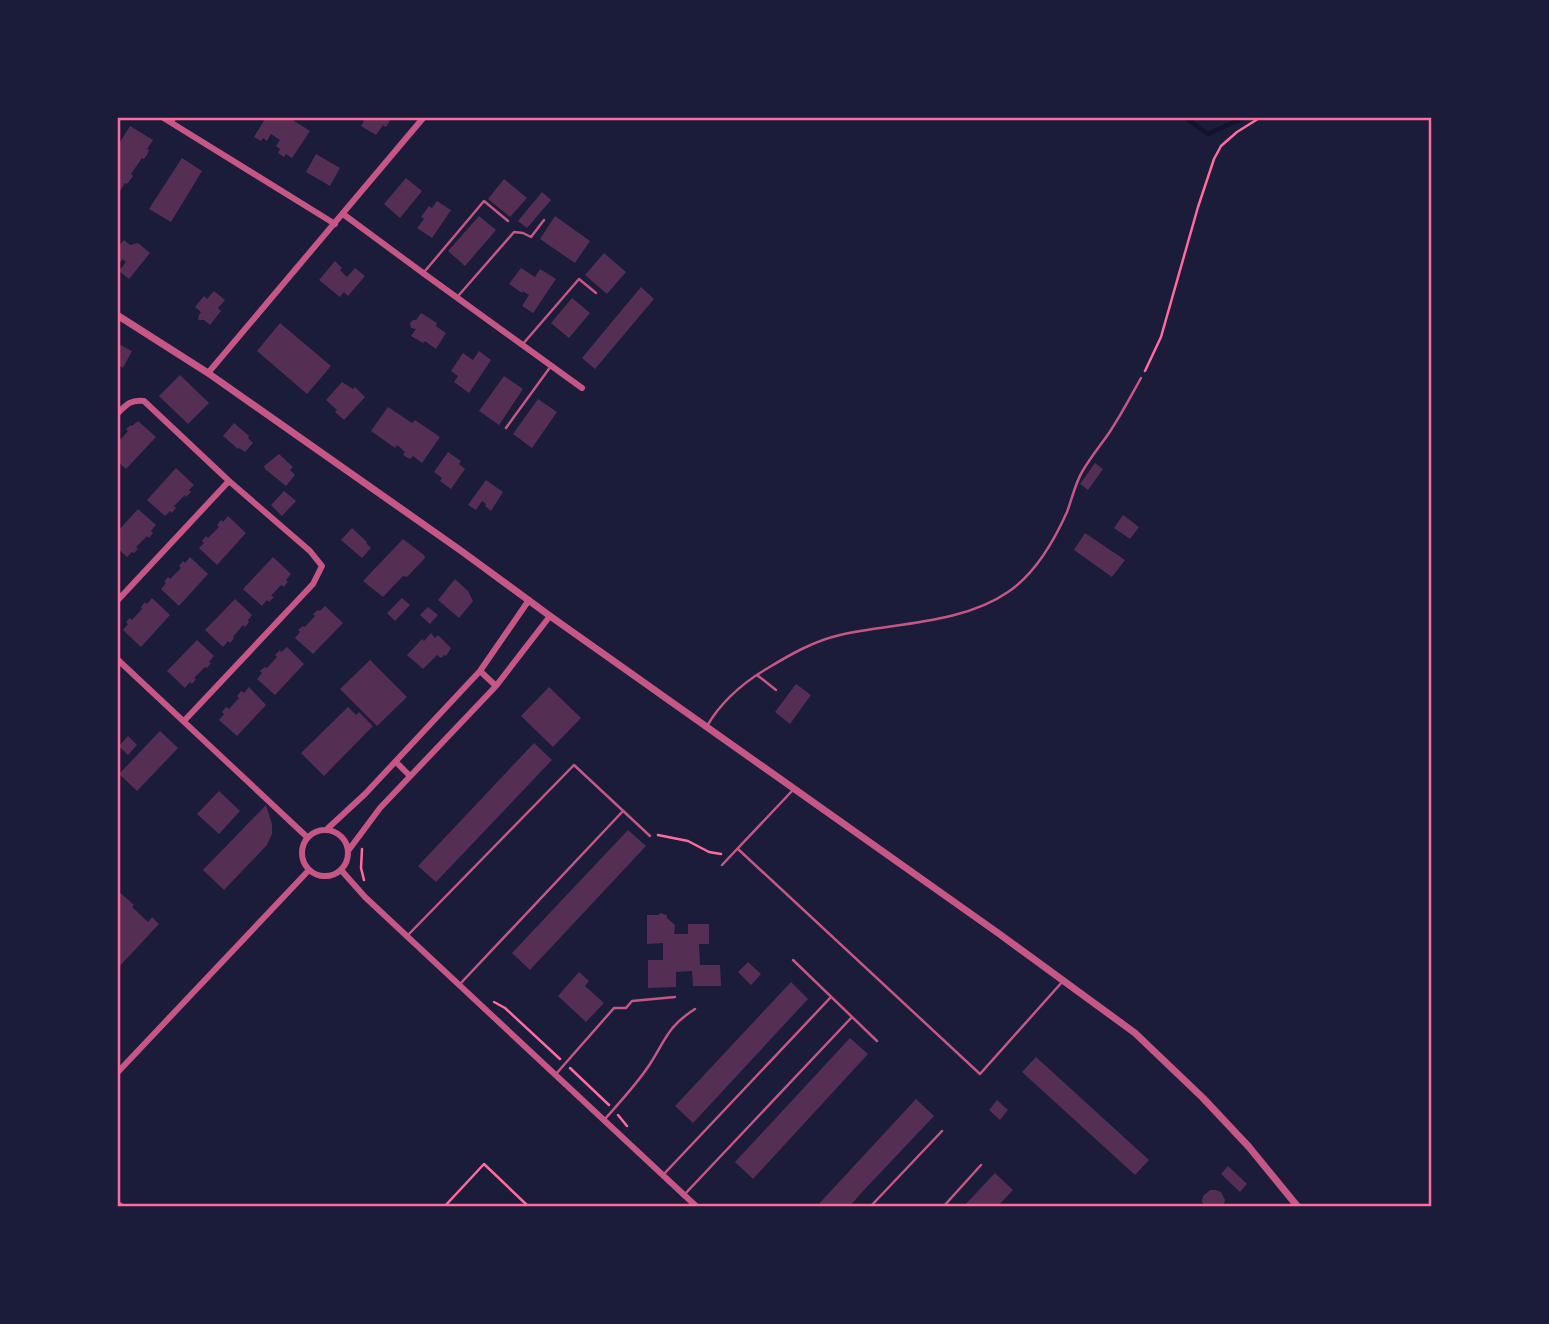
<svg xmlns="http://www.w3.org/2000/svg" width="1549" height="1324" viewBox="0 0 1549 1324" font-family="'Public Sans',sans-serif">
	<rect width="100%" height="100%" fill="#1b1b3a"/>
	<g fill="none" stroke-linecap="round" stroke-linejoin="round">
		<path stroke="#12122b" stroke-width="4.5" d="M1184,117L1208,134L1245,117"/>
	</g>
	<path fill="#542f53" d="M266,117H288L310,131L292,158L286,154L284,157L278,153L280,149L276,146L280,140L271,134L267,141L263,138L261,141L254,137Z
		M358,117H392L386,127L383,125L376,135L361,126L364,121Z
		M130,126L153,140L147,149L149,150L147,155L144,159L142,158L131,174L133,176L127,184L125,183L120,191L117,190V147Z
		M316,154L340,168L330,186L306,172Z
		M182,158L202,171L171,222L149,209Z
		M406,178L422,191L400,218L384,204Z
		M504,179L527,198L510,217L488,199Z
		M542,192L551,200L527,228L518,221Z
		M437,201L451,210L432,238L417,228L424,219L421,217L429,206L432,208Z
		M479,216L496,230L465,266L448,251Z
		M555,216L590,241L575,263L540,239Z
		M124,240L130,245L138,243L150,253L129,279L119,271L126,262L122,259L121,262L117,259V248Z
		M604,253L626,272L607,294L585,275Z
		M335,261L342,268L340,270L347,277L355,268L365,276L348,296L344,292L340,297L319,280Z
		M521,268L535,277L540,269L556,279L533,313L522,306L529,295L523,291L522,293L509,284Z
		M641,287L654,299L595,369L582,358Z
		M214,291L225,300L218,308L221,311L210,325L204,320H198L199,315L201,312L195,307L204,296L207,299Z
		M572,298L590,313L569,338L551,323Z
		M421,313L437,323L436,326L446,333L436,349L425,341L423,343L411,336L416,329L411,328L410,323L413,320H416Z
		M280,323L331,366L307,394L257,351Z
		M117,343L132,351L123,368L117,364Z
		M479,351L491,360L469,393L454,382L458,376L451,371L463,353L473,360Z
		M180,375L209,403L188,424L159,396Z
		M504,376L523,389L499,425L479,411Z
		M342,382L353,389L355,387L365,397L344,420L335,412L337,410L326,400Z
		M538,399L557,412L532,448L513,434Z
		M388,407L412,423L415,420L440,437L422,463L413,456L410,459L403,455L405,452L397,445L395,448L371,431Z
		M138,421L156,437L126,469L117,461V443L128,431L126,429L131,425L132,426Z
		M234,423L249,436L248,438L253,443L245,452L239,448L238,449L223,436Z
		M448,452L461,461L459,464L465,469L451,489L440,481L442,478L434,472Z
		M279,454L293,467L290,470L295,475L286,486L265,469L264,466Z
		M1095,463L1103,469L1088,490L1080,484Z
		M176,468L194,485L189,490L191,492L186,497L185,495L174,506L176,508L172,513L170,511L165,516L147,500Z
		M486,480L503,492L491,511L485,506L486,504L482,501L476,510L468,505Z
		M284,491L296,501L282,516L271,505Z
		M138,509L156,525L151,531L153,533L149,538L147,536L136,547L138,549L134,553L132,552L127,557L117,548V532Z
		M1123,515L1139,527L1130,539L1114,528Z
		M228,516L246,533L217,565L199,548L204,543L202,541L206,536L208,538L219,527L217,525L221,520L223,522Z
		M352,528L367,542L366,543L371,548L362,558L341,540Z
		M1085,533L1125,560L1112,577L1074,550Z
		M403,539L424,555L425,558L407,577L403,576L383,597L363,581Z
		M190,557L208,574L179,606L161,589L166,583L164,582L168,577L170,579L181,568L179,566L183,561L185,563Z
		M273,557L291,574L286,580L288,582L286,584L284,587L281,585L271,596L274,597L269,602L267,600L262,606L243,589Z
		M455,579L468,591L473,601L459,618L438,600Z
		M152,598L170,615L141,647L123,630L128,624L126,622L130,618L132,620L142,609L141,607L145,602L147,604Z
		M402,598L410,605L395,621L387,613Z
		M235,599L252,615L248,620L249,622L245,627L243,625L233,637L234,638L230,643L228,641L223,647L205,630Z
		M325,606L343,623L313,654L295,638L300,632L298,630L303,626L305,627L315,616L313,614L318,610L320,611Z
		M428,607L438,615L430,624L420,615Z
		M431,633L435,638L438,635L451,648L446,656L444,655L441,658L437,655L423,669L407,655L422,639L424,641Z
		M197,640L214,656L209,662L211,663L207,668L205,667L194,678L196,679L192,684L190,682L185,688L167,671Z
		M287,647L304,664L275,695L257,679L262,673L260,671L265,667L267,668L277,657L275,655L280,650L281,652Z
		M370,660L407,697L377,726L340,689Z
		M796,684L811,695L790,724L775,712Z
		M249,687L266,705L237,736L219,720L224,714L222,712L226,707L229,709L239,698L237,696L241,691L244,693Z
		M549,687L581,718L553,747L521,716Z
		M348,707L356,715L359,712L373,726L324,776L301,753Z
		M160,731L178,748L137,791L119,774Z
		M128,736L137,745L128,755L119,746Z
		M534,743L552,760L436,882L418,866Z
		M219,791L240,811L219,834L197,814Z
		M266,805L272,824V834L267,845L224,890L203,870Z
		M628,830L646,846L530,970L512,953Z
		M117,890L134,905L132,907L148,922L152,917L159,924L117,969Z
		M660,913L667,915V918L675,925L674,934H688V924H709V944H699L700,965H720L721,986H693L692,971L676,972V987L648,988V960H663V943L647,944V915H659Z
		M748,962L761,974L751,985L738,972Z
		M579,972L589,981L585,986L604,1003L586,1022L558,996Z
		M791,982L808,999L693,1123L675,1106Z
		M850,1038L868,1054L753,1179L735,1162Z
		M1036,1057L1149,1160L1135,1175L1022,1072Z
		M916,1099L934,1116L864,1190L849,1207H816Z
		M997,1100L1008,1110L1000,1120L989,1110Z
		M1228,1166L1247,1184L1240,1192L1221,1174Z
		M995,1173L1013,1190L997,1207H963Z
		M1210,1190H1216L1221,1192L1225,1200L1223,1207H1204L1202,1201L1203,1196Z"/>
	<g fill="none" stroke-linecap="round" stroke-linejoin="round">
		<path stroke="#ff6b9d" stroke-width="2.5" d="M1145,371L1161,337L1198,207L1214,159L1221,146L1237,132L1261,117
			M658,835L688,841L709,852L721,854
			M362,849L361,868L364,880
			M494,1002L505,1008L560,1059
			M570,1068L609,1105
			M618,1115L627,1126
			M444,1207L484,1164L529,1207"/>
		<path stroke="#c65784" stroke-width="2.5" d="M172,123L176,117
			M425,271L484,201L508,221
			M459,295L514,232L523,233L531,237L544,220
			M522,345L579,279L596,293
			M506,428L551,366
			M757,675L776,690
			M707,726C721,702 744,682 768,668C791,654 814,641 840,635C893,623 962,624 1008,592C1035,574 1054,541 1067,512C1072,499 1075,484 1082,472C1090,458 1100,446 1109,433C1121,415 1131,396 1141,378
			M738,849L980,1074L1063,981
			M722,865L792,791
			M407,936L574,765L650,836
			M793,960L877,1041
			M460,984L623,811
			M556,1074L614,1008H626L632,1001L675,997
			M604,1120C620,1102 637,1084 650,1064C666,1039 668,1026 695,1009
			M663,1175L831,997
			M684,1195L852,1017
			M870,1207L942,1131
			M943,1207L981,1165"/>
		<path stroke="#c65784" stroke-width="6" d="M162,117L335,224
			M343,214L423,273L582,388
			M208,373L424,117
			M117,414C126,405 131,399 144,401L229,481L310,551L322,566L313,584L184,721
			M117,601L229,481
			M117,659L307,837
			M480,671L496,686
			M396,762L410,776
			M302 853a23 23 0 1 1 46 0a23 23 0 1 1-46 0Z
			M326,830L365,794L480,671L529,600
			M348,851L380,808L496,686L550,616
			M341,870L365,897L697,1207
			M117,1073L309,870
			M117,1203L122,1207"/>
		<path stroke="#c65784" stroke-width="7" d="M117,315L208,373L460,550L550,616L998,933L1135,1033L1203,1098L1249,1147L1298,1207"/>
	</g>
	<rect width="1549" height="1324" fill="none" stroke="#1b1b3a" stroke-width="238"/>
	<rect x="119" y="119" width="1311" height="1086" fill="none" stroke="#ff6b9d" stroke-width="2.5"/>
</svg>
